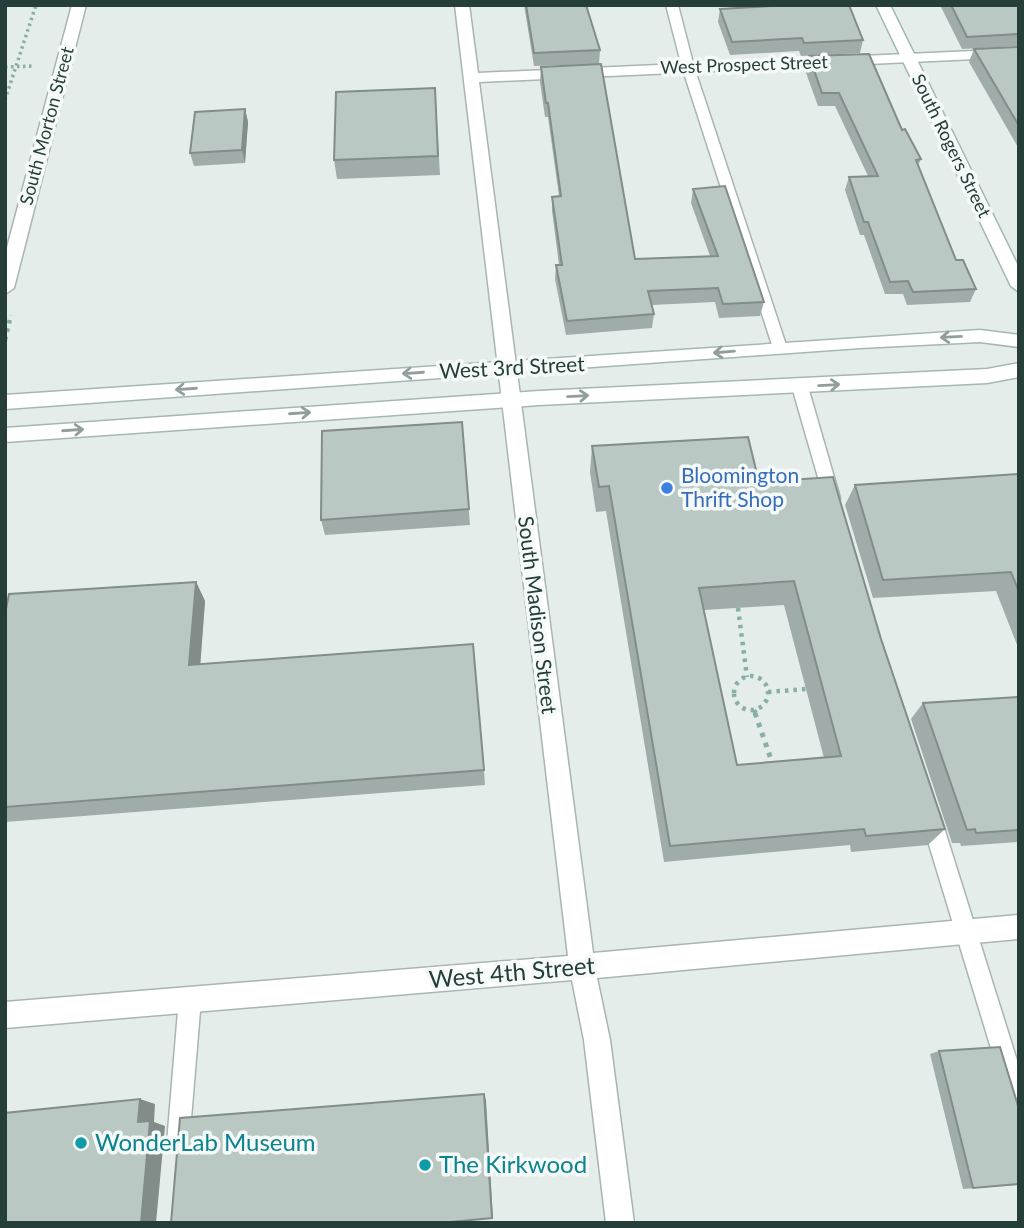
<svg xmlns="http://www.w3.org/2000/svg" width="1024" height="1228" viewBox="0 0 1024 1228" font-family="Lato,sans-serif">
	<rect width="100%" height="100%" fill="#e5edea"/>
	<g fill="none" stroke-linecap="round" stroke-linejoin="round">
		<defs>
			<path id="lane" d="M666,5H678L694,67L787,348L785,352H775L773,348L682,67Z
				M800,381L808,387L840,498L838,503H826L824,498L792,387Z
				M930,806L937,808L940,815L1019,1067V1115L1011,1112L1008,1104L920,815L923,808Z
				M190,988L198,991L201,999L189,1143L186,1151L178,1154L170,1151L167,1143L179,999L182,991Z"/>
			<path id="street" d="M72,5H86L14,288L5,294V255Z
				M455,5H469L478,73L1019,49V57L479,82L593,953L1019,915V939L597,978L610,1040L634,1223H606L584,1040L572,980L5,1028V1002L568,956Z"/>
			<path id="secondary" d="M876,5H890L1019,268V292L1011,286Z
				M980,330L1019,335V347L980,342L860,348L5,409V395Z
				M1019,363V377L987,383L539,405L5,442V428L539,391L987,369Z"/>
		</defs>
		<use href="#lane" stroke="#a8b5b2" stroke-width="3"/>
		<use href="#street" stroke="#a8b5b2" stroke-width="3"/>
		<use href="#secondary" stroke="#a3b8b3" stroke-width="3"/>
		<path stroke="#87afa7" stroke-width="3.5" stroke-dasharray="2.5 3.5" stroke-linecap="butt" d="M5,67L34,66
			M5,100L36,5"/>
		<path stroke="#87afa7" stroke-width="4.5" stroke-dasharray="3.5 5" stroke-linecap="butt" d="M5,340L11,315
			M738,608L747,677
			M734 693a17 17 0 1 1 34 0a17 17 0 1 1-34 0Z
			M768,692L806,689
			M754,710L756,714"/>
		<path stroke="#87afa7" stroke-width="5" stroke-dasharray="4.5 6" stroke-linecap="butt" d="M755,713L773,765"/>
		<use href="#lane" fill="#fff" fill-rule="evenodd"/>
		<use href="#street" fill="#fff" fill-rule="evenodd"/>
		<use href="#secondary" fill="#fff" fill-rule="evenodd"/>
	</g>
	<path fill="#a0aca9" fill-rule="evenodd" d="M524,5H586L600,50L599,64L534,66Z
		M940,5H1019L1018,46L962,49Z
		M720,9L863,40L860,53L801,56L799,51L730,55L718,22Z
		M1019,47V149L969,62L974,49Z
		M809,56L902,130L921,159L918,165L956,260L976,289L970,302L907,305L903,294H885L864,235H860L845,190L849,177L868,176L835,106H818L805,70Z
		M541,67L635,259L710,256L691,203L693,189L764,302L760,316L719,318L715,302L652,305L654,314L652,328L566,335L555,279L556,265H559L552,211V197L559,196L548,117H545L540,82Z
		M435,88L440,175L337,179L334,160Z
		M245,109L248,122L245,163L194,166L190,153Z
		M462,422L470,525L325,535L321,520Z
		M592,446L759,482L881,639L945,829L928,845L851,852L850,845L664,862L606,511L596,512L590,472ZM784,605L824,758L737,765L704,610Z
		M1019,474V650L996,591L873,598L845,505L855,485Z
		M196,582L205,601L200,664L484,770L485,785L5,822V614Z
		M1019,697V842L961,846L960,843H952L911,719L923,703Z
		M939,1051L1019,1185L963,1189L930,1054Z"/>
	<path fill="#828c89" d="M245,109L248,122L245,163L242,150Z
		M196,582L205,601L199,682L189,665Z
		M484,1094L486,1100L493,1219L492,1218Z
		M140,1099L155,1104L154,1122L165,1126L156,1223H141L138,1122Z"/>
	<path fill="#bac8c4" stroke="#828c89" stroke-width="2" fill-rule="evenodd" d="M526,5H586L600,50L534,53Z
		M788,5H849L863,40L804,43L802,38L732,42L720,9Z
		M951,5H1019V34L967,37Z
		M1019,47V126L974,49Z
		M869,54L902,130L905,129L921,159L916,160L956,260H963L976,289L913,292L908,281L890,282L868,222H864L849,177L878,176L839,93H822L809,56Z
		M601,64L635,259L718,256L693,189L725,186L764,302L723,304L718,288L648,291L654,314L567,321L556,265H562L552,197L561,196L548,103H546L541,67Z
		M435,88L438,156L334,160L336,92Z
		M245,109L242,150L190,153L195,112Z
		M462,422L469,509L321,520L322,431Z
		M748,437L759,482L833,477L881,639L945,829L866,836L864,829L670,846L609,486L599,487L592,446ZM794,581L841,756L737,765L699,588Z
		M1019,474V592L1011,572L883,580L855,485Z
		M196,582L189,665L473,644L484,770L5,807V614L9,594Z
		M1019,697V830L976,833L975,829L967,830L923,703Z
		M1000,1047L1019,1109V1184L973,1188L939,1051Z
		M484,1094L492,1218L440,1223H171L180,1118Z
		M140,1099L138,1122L150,1121L141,1223H5V1113Z"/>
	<defs><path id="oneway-shaft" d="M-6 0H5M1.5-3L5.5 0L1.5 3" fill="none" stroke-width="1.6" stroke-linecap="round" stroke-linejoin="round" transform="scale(1.75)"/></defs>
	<g stroke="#929e9c">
		<use href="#oneway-shaft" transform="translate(951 337) rotate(177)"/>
		<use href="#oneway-shaft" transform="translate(724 352) rotate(175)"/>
		<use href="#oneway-shaft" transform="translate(413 373) rotate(176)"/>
		<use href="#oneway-shaft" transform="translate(829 385) rotate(-3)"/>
		<use href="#oneway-shaft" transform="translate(186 389) rotate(176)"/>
		<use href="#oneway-shaft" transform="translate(578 396) rotate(-3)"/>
		<use href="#oneway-shaft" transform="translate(300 413) rotate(-4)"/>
		<use href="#oneway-shaft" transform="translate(73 430) rotate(-4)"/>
	</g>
	<circle fill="#3f7fe0" stroke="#f5faf8" stroke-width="2.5" cx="667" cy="488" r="7"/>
	<g fill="#0f9aa8" stroke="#f5faf8" stroke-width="2.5">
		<circle cx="81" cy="1143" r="7"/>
		<circle cx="425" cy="1165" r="7"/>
	</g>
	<g text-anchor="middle" stroke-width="7" stroke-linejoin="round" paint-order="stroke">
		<g font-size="18" fill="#253e3a" stroke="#f5faf8">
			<text transform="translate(744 65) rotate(-2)" y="6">West Prospect Street</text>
			<text transform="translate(47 126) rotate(-75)" y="6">South Morton Street</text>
			<text transform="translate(951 146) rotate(64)" y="6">South Rogers Street</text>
		</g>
		<g font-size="21" fill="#253e3a" stroke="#f5faf8">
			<text transform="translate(512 368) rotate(-3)" y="7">West 3rd Street</text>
			<text transform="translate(537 615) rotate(83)" y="7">South Madison Street</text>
		</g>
		<g font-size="21" fill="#366cbe" stroke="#f5faf8" text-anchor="start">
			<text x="681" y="483">Bloomington<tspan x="681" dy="24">Thrift Shop</tspan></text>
		</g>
		<g font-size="24" fill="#253e3a" stroke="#f5faf8">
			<text transform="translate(512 973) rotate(-5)" y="8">West 4th Street</text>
		</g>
		<g font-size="24" fill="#0d838f" stroke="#f5faf8" text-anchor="start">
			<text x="95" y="1151">WonderLab Museum</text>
			<text x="439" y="1173">The Kirkwood</text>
		</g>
	</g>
	<rect width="1024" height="1228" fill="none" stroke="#253e3a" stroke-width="14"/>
</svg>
